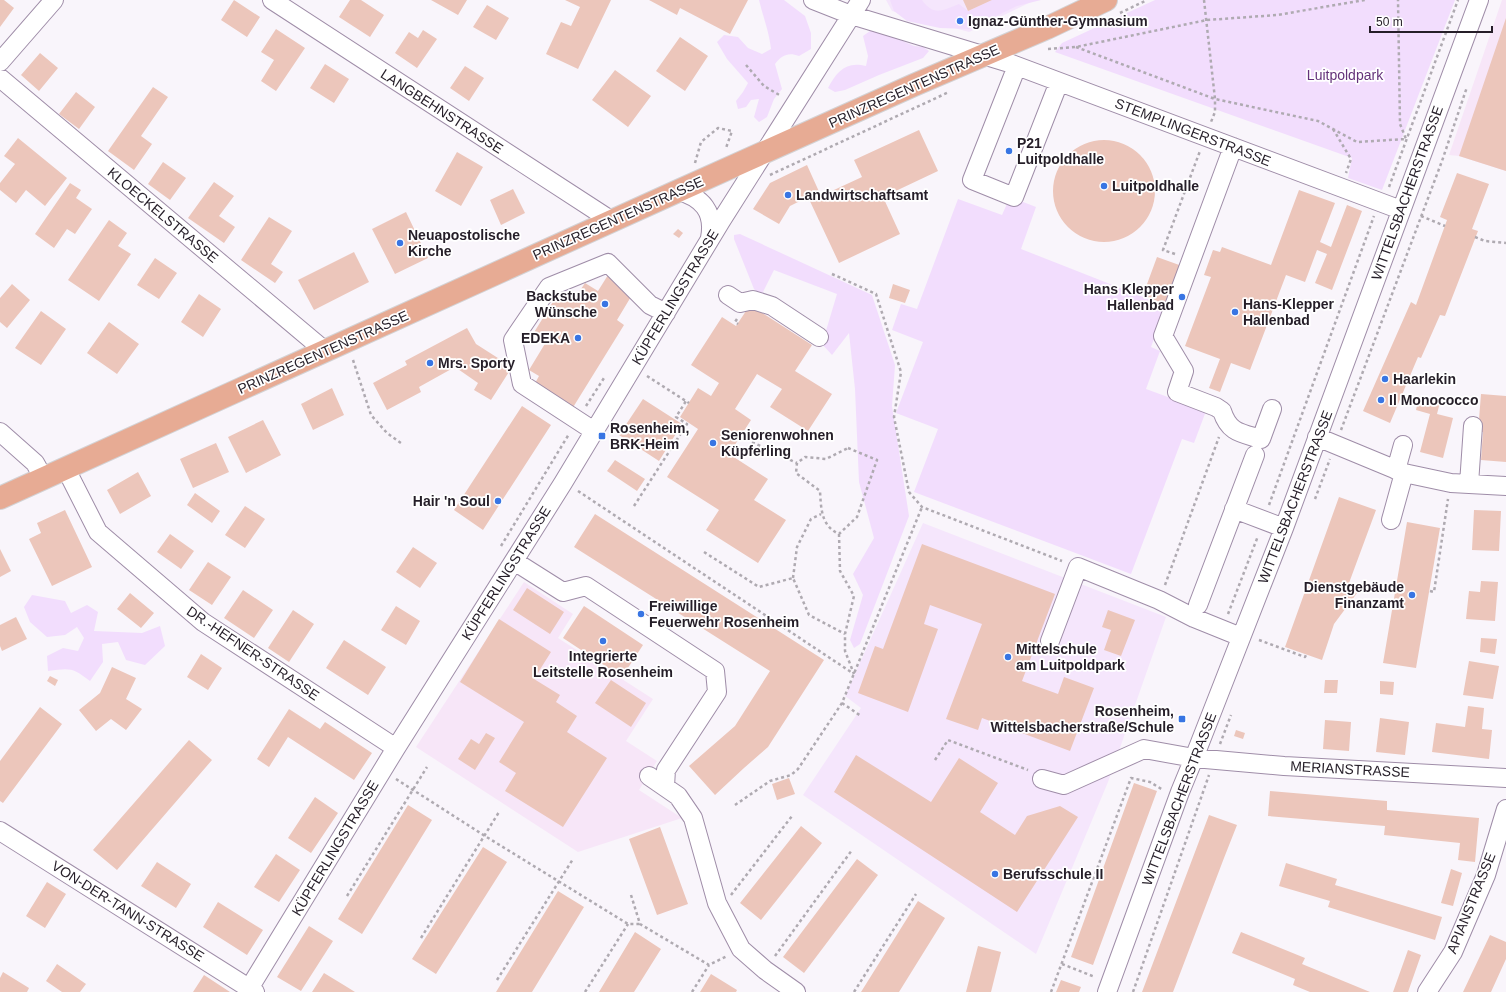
<svg xmlns="http://www.w3.org/2000/svg" width="1506" height="992" viewBox="0 0 1506 992" font-family="Arial,sans-serif">
	<rect width="100%" height="100%" fill="#f9f5fb"/>
	<path fill="#f7e6f8" d="M1502,0H1506V171L1459,156L1449,155Z
		M524,582L573,614L558,638L653,699L626,741L657,761L639,790L682,818L578,852L416,747Z"/>
	<path fill="#f5e6fc" d="M886,0H1035L969,32L892,11Z
		M923,523L1166,617L1108,782L1036,954L803,795L861,708L845,696Z"/>
	<path fill="#f2ddfd" d="M759,0H784L805,16L811,33V49L799,56C788,52 782,55 775,64L782,89L774,99L767,117L759,122L754,117L759,99L751,100L746,107L738,109L736,101L743,92L748,83L727,59L717,42L724,35L738,37L748,48L762,54L771,49C769,31 763,17 759,0Z
		M890,0H922C934,17 943,10 959,4L968,11L992,0H1041L1017,6L969,29L940,28L907,21L894,11Z
		M1155,0H1455L1382,190L1348,178L1352,158L1055,52L1062,43Z
		M878,30L914,46L923,47L929,51L923,58L879,75L845,90L835,92L828,88C837,71 846,61 866,66L868,56L863,36L870,31Z
		M1010,197L1036,207L1021,249L1166,306L1151,347L1160,351L1146,389L1206,411L1194,443L1182,439L1131,574L914,492L938,429L896,413L923,342L892,330L901,304L917,309L958,199L1002,215Z
		M740,234L872,295L895,365L892,406L909,516L860,644L854,648L850,640L863,595L853,574L874,538L859,482L855,389L849,333L832,355L822,344L837,294L774,270L761,296L754,289L734,239V235Z
		M32,595L65,601L71,613L87,605L98,612L94,631L142,633L160,626L165,646L145,665L126,660L118,642L102,644L103,662L90,681C72,667 70,668 48,671L47,656L63,648L78,651L84,638L77,627L65,635L47,637L30,622L24,607Z"/>
	<path fill="#ecc6bb" d="M0,0H4L14,8L0,27Z
		M234,0L260,17L247,37L221,20Z
		M350,0H361L384,15L370,37L339,17Z
		M431,0H467L458,15Z
		M565,0H611L578,69L546,54L561,22L571,26L580,7Z
		M649,0H748L730,34L680,8L677,15Z
		M963,0H992L968,11Z
		M487,5L509,18L496,40L473,27Z
		M1506,18V171L1459,156Z
		M276,29L305,48L276,91L261,81L274,60L261,52Z
		M423,30L437,39L417,68L395,53L409,32L418,38Z
		M680,37L708,56L685,91L656,71Z
		M40,53L58,68L39,91L21,75Z
		M325,64L349,79L334,103L310,88Z
		M465,66L484,78L469,101L450,88Z
		M615,70L651,96L628,127L592,100Z
		M153,87L168,97L141,136L152,144L134,170L108,151Z
		M76,92L95,107L79,129L59,114Z
		M919,130L938,171L883,197L900,234L839,263L808,197L790,206L779,224L753,209L770,183L807,165L821,196L862,177L854,160Z
		M18,138L67,178L45,206L26,190L16,203L0,190V183L15,164L4,156Z
		M1053 191a51 51 0 1 1 102 0a51 51 0 1 1-102 0Z
		M457,152L483,167L461,206L435,191Z
		M163,162L186,178L170,200L148,184Z
		M1457,173L1489,184L1472,229L1478,231L1445,316L1440,315L1421,358L1418,357L1390,423L1363,411L1411,302L1416,305L1447,220L1440,217Z
		M214,182L234,196L219,216L235,227L224,243L188,218Z
		M70,183L81,190L76,198L92,209L75,234L67,229L54,248L35,234Z
		M513,189L525,213L501,225L490,200Z
		M1299,190L1335,203L1320,242L1331,247L1347,205L1362,211L1332,290L1315,283L1327,254L1317,250L1305,282L1286,275L1250,370L1231,363L1220,392L1209,388L1220,359L1185,346L1211,277L1204,275L1213,250L1220,252L1222,247L1271,265Z
		M406,212L428,258L395,274L372,229Z
		M269,217L292,231L271,264L283,272L275,283L241,260Z
		M109,220L127,233L118,246L131,254L99,301L68,280Z
		M678,229L683,233L679,238L673,234Z
		M354,252L369,282L314,310L298,280Z
		M1157,257L1182,266L1167,305L1143,295Z
		M155,258L177,273L159,299L137,285Z
		M608,275L632,295L617,320L624,325L572,409L534,385L539,376L529,370L546,342L533,334L559,292L573,301L585,283L598,291Z
		M12,284L30,300L7,328L0,322V298Z
		M893,284L910,290L905,303L889,298Z
		M199,294L221,309L203,337L181,322Z
		M750,305L812,345L795,371L832,394L808,431L770,407L782,389L757,374L735,409L751,420L729,454L768,479L754,500L786,520L758,563L706,530L719,510L667,477L698,429L680,417L698,388L711,396L719,383L691,365L722,317L736,326Z
		M41,311L66,329L41,365L15,348Z
		M109,322L139,344L117,374L87,353Z
		M467,328L476,344L512,367L491,400L474,390L478,383L455,367L419,387L421,392L387,410L373,383L407,365L405,361Z
		M332,388L344,415L313,430L301,404Z
		M1481,394L1506,396V462L1481,460L1483,432H1478Z
		M1419,396L1440,402L1437,414L1453,418L1443,458L1420,452L1430,414L1416,410Z
		M643,399L682,424L659,461L619,435Z
		M522,406L551,425L483,530L454,510Z
		M263,420L281,455L246,473L228,437Z
		M216,443L229,472L193,488L180,459Z
		M615,460L645,479L637,491L607,471Z
		M138,472L151,496L120,514L107,490Z
		M195,493L220,511L212,523L187,505Z
		M1339,497L1376,510L1349,583L1360,589L1334,624L1322,660L1285,647Z
		M245,506L265,519L245,548L225,535Z
		M65,510L92,567L52,586L29,539L41,533L37,523Z
		M1474,510L1501,511L1499,551L1472,550Z
		M595,514L824,660L768,747L744,768L715,795L689,766L735,726L770,671L574,547Z
		M1407,522L1440,528L1416,668L1383,663Z
		M170,534L194,551L181,569L157,552Z
		M922,544L1055,594L1022,681L1058,694L1064,677L1094,688L1070,751L982,718L978,730L946,719L982,624L930,605L924,624L938,629L908,712L858,693L875,646L883,649Z
		M413,547L437,563L420,588L396,572Z
		M0,549L11,571L0,577Z
		M208,562L231,577L212,605L189,590Z
		M1481,581L1498,582L1495,621L1466,619L1469,591L1480,592Z
		M527,588L564,612L550,634L513,610Z
		M243,590L273,610L254,638L224,618Z
		M130,593L154,613L141,628L117,609Z
		M396,606L420,621L406,645L381,630Z
		M584,606L643,645L622,677L563,638Z
		M293,610L314,624L289,662L268,648Z
		M1108,610L1135,620L1121,656L1104,650L1111,630L1102,627Z
		M16,617L27,639L2,651L0,646V625Z
		M499,619L551,652L534,679L560,695L556,702L577,716L567,732L607,758L563,827L505,791L516,773L499,762L524,722L460,682Z
		M1481,638L1497,639L1495,654L1480,652Z
		M344,640L386,667L368,695L326,668Z
		M201,654L222,668L208,690L187,677Z
		M1469,661L1499,666L1493,699L1463,695Z
		M112,667L136,678L126,699L142,709L126,730L111,719L96,731L79,710L100,693Z
		M50,676L58,680L55,686L47,681Z
		M611,680L646,703L631,727L595,703Z
		M1325,680H1338L1337,693H1324Z
		M1380,681L1394,682L1393,695L1380,694Z
		M1468,706L1484,708L1482,729L1492,730L1489,759L1432,752L1436,723L1465,727Z
		M40,707L62,724L3,803L0,801V761Z
		M289,709L320,729L325,722L372,753L354,780L288,737L269,767L257,759Z
		M1380,718L1409,722L1405,755L1376,752Z
		M1325,720L1351,722L1349,751L1323,749Z
		M1236,730L1245,733L1243,739L1234,736Z
		M486,733L495,738L475,770L458,759L471,739L479,744Z
		M189,740L212,760L117,870L93,850Z
		M856,755L931,802L959,758L998,783L980,812L1015,835L1027,816L1060,806L1078,817L1017,912L834,792Z
		M789,778L795,794L777,800L772,784Z
		M1134,783L1157,791L1093,965L1071,957Z
		M1270,791L1387,801V810L1479,818L1475,862L1458,860L1460,843L1384,835L1385,826L1268,816Z
		M315,797L338,813L311,853L288,838Z
		M408,805L432,820L362,934L338,919Z
		M1209,815L1237,825L1224,858L1173,992H1142Z
		M801,826L822,843L761,920L740,903Z
		M660,827L688,904L657,915L629,839Z
		M483,847L507,862L436,974L412,959Z
		M276,854L300,870L279,902L254,887Z
		M857,859L878,875L804,973L783,957Z
		M157,862L191,884L176,908L141,886Z
		M1286,863L1337,879L1335,885L1442,917L1435,940L1328,907L1330,901L1279,886Z
		M1451,869L1462,873L1453,906L1441,903Z
		M47,882L66,894L45,928L26,916Z
		M558,891L584,907L532,992H496Z
		M918,901L945,918L899,992H861Z
		M218,902L263,930L247,955L203,927Z
		M309,926L333,941L301,991L277,977Z
		M635,932L661,949L634,992H599Z
		M1241,932L1305,958L1302,964L1370,992H1310L1293,985L1295,979L1232,953Z
		M1490,935L1506,942V959L1491,992H1463Z
		M978,946L1001,952L991,992H966Z
		M1408,950L1421,955L1408,992H1393Z
		M57,964L86,984L80,992H62L46,981Z
		M3,972L29,988L27,992H0V978Z
		M324,973L347,987L355,992H312Z
		M711,974L737,990L736,992H700Z
		M204,975L230,992H193Z
		M1061,980L1081,987L1079,992H1056Z"/>
	<g fill="none" stroke-linecap="round" stroke-linejoin="round">
		<defs>
			<path id="minor" d="M272,0L612,221
				M813,0L851,15L1009,63L1401,210
				M0,62L54,0
				M1017,66L972,180L1014,197L1059,82
				M0,78L325,351
				M1233,147L1163,336L1184,371L1177,392L1216,407L1222,411C1229,433 1241,433 1261,439L1272,409
				M678,191C702,197 715,212 710,238
				M728,295L740,303L753,300L772,306L819,337
				M594,431L522,384L513,340L549,287L608,263L650,305L666,313
				M0,432L35,463L44,479
				M1317,437L1404,473L1451,483L1506,486
				M66,469L98,532L203,622L396,748
				M1396,470L1403,445
				M1469,484L1473,426
				M1234,509L1284,528
				M1391,520L1404,473
				M514,561L563,592L586,586L715,671L717,692L666,770L665,786
				M1198,605L1255,455
				M1050,641L1078,567L1159,600L1194,618L1241,637
				M649,776L678,796L693,818L717,903L741,949L765,970L796,992
				M1042,779L1064,785L1144,749L1194,758L1284,766L1506,778
				M0,831L255,992
				M247,992L396,748L563,483L721,221L861,0
				M1107,992L1180,792L1194,758L1284,528L1479,0
				M1427,992L1453,952L1486,875L1506,809"/>
			<path id="major" d="M0,498L678,191L914,85L1047,28L1106,0"/>
		</defs>
		<use href="#minor" stroke="#9f8da8" stroke-width="20"/>
		<use href="#major" stroke="#d3d2d4" stroke-width="24"/>
		<path stroke="#afaab1" stroke-width="2.5" stroke-dasharray="3 3" stroke-linecap="butt" d="M1204,0L1215,99V112L1211,122
			M1120,13L1147,0
			M1076,47L1215,99L1318,121L1357,142L1406,139L1400,124L1398,0
			M1048,49L1076,47L1207,20L1277,15L1365,0
			M746,65L764,86L781,96
			M1333,129L1351,159L1346,173
			M695,163L701,142L718,128L732,131L726,148
			M770,175L949,92
			M1389,187L1458,0
			M1421,216L1445,226
			M1475,237L1485,241L1506,243
			M1175,254L1163,250L1200,151
			M832,274L876,294L901,372L894,417L909,492L922,507L1062,561
			M737,319L735,322L738,324
			M353,360L371,415L387,433L401,443
			M647,376L689,403
			M586,406L604,378
			M1341,430L1442,161L1467,87
			M752,442L797,463
			M848,448L877,460L857,517L839,534C821,526 821,508 820,491L796,473L797,463L805,457L826,459Z
			M578,491L854,674
			M1315,499L1330,459
			M1269,505L1374,216
			M634,506L687,424L676,417L686,401
			M839,534L840,571L854,596L845,634V651L854,674
			M501,546L569,434
			M704,552L759,587L793,578L809,615L845,634
			M793,578L797,547L811,519L821,514
			M1165,585L1219,437
			M1430,591L1434,592L1448,499
			M1228,614L1258,536
			M1259,640L1305,657L1306,655
			M842,703L861,716
			M1220,744L1231,715
			M935,760L948,740L1028,770
			M396,779L485,836L628,924H640
			M735,805L770,781L791,775L798,769L842,703L922,507
			M631,895L640,924L709,965L727,956
			M731,895L792,816
			M347,896L427,767
			M421,938L499,812
			M775,956L852,850
			M1062,964L1095,977
			M497,980L573,859
			M585,992L628,924
			M692,992L709,965
			M854,992L916,894
			M1051,992L1131,778L1150,782L1163,790
			M1133,992L1209,775"/>
		<use href="#minor" stroke="#fff" stroke-width="18"/>
		<use href="#major" stroke="#e7ab94" stroke-width="22"/>
	</g>
	<g fill="#3875e3" stroke="#fff" stroke-width="1.5">
		<circle cx="960" cy="21" r="4"/>
		<circle cx="1009" cy="151" r="4"/>
		<circle cx="1104" cy="186" r="4"/>
		<circle cx="788" cy="195" r="4"/>
		<circle cx="400" cy="243" r="4"/>
		<circle cx="1182" cy="297" r="4"/>
		<circle cx="605" cy="304" r="4"/>
		<circle cx="1235" cy="312" r="4"/>
		<circle cx="578" cy="338" r="4"/>
		<circle cx="430" cy="363" r="4"/>
		<circle cx="1385" cy="379" r="4"/>
		<circle cx="1381" cy="400" r="4"/>
		<rect x="598" y="432" width="8" height="8" rx="2"/>
		<circle cx="713" cy="443" r="4"/>
		<circle cx="498" cy="501" r="4"/>
		<circle cx="1412" cy="595" r="4"/>
		<circle cx="641" cy="614" r="4"/>
		<circle cx="603" cy="641" r="4"/>
		<circle cx="1008" cy="657" r="4"/>
		<rect x="1178" y="715" width="8" height="8" rx="2"/>
		<circle cx="995" cy="874" r="4"/>
	</g>
	<g text-anchor="middle" stroke-width="3.5" stroke-linejoin="round" paint-order="stroke">
		<g font-size="14" font-weight="bold" fill="#251e28" stroke="#fff" text-anchor="start">
			<text x="968" y="26">Ignaz-Günther-Gymnasium</text>
			<text x="1017" y="148">P21<tspan x="1017" dy="16">Luitpoldhalle</tspan></text>
			<text x="1112" y="191">Luitpoldhalle</text>
			<text x="796" y="200">Landwirtschaftsamt</text>
			<text x="408" y="240">Neuapostolische<tspan x="408" dy="16">Kirche</tspan></text>
			<text x="1174" y="294" text-anchor="end">Hans Klepper<tspan x="1174" dy="16">Hallenbad</tspan></text>
			<text x="597" y="301" text-anchor="end">Backstube<tspan x="597" dy="16">Wünsche</tspan></text>
			<text x="1243" y="309">Hans-Klepper<tspan x="1243" dy="16">Hallenbad</tspan></text>
			<text x="570" y="343" text-anchor="end">EDEKA</text>
			<text x="438" y="368">Mrs. Sporty</text>
			<text x="1393" y="384">Haarlekin</text>
			<text x="1389" y="405">Il Monococco</text>
			<text x="610" y="433">Rosenheim,<tspan x="610" dy="16">BRK-Heim</tspan></text>
			<text x="721" y="440">Seniorenwohnen<tspan x="721" dy="16">Küpferling</tspan></text>
			<text x="490" y="506" text-anchor="end">Hair 'n Soul</text>
			<text x="1404" y="592" text-anchor="end">Dienstgebäude<tspan x="1404" dy="16">Finanzamt</tspan></text>
			<text x="649" y="611">Freiwillige<tspan x="649" dy="16">Feuerwehr Rosenheim</tspan></text>
			<text x="1016" y="654">Mittelschule<tspan x="1016" dy="16">am Luitpoldpark</tspan></text>
			<text x="603" y="661" text-anchor="middle">Integrierte<tspan x="603" dy="16">Leitstelle Rosenheim</tspan></text>
			<text x="1174" y="716" text-anchor="end">Rosenheim,<tspan x="1174" dy="16">Wittelsbacherstraße/Schule</tspan></text>
			<text x="1003" y="879">Berufsschule II</text>
		</g>
		<g font-size="14" fill="#64327a" stroke="#fff">
			<text x="1345" y="80">Luitpoldpark</text>
		</g>
		<g font-size="14" fill="#251e28" stroke="#fff">
			<text transform="translate(914 86) rotate(-24)" y="5">PRINZREGENTENSTRASSE</text>
			<text transform="translate(442 111) rotate(33)" y="5">LANGBEHNSTRASSE</text>
			<text transform="translate(1193 132) rotate(21)" y="5">STEMPLINGERSTRASSE</text>
			<text transform="translate(1407 193) rotate(-70)" y="5">WITTELSBACHERSTRASSE</text>
			<text transform="translate(163 215) rotate(40)" y="5">KLOECKELSTRASSE</text>
			<text transform="translate(618 218) rotate(-24)" y="5">PRINZREGENTENSTRASSE</text>
			<text transform="translate(675 297) rotate(-59)" y="5">KÜPFERLINGSTRASSE</text>
			<text transform="translate(323 352) rotate(-24)" y="5">PRINZREGENTENSTRASSE</text>
			<text transform="translate(1295 497) rotate(-69)" y="5">WITTELSBACHERSTRASSE</text>
			<text transform="translate(506 573) rotate(-58)" y="5">KÜPFERLINGSTRASSE</text>
			<text transform="translate(253 653) rotate(34)" y="5">DR.-HEFNER-STRASSE</text>
			<text transform="translate(1350 769) rotate(3)" y="5">MERIANSTRASSE</text>
			<text transform="translate(1179 799) rotate(-69)" y="5">WITTELSBACHERSTRASSE</text>
			<text transform="translate(335 848) rotate(-59)" y="5">KÜPFERLINGSTRASSE</text>
			<text transform="translate(1471 903) rotate(-68)" y="5">APIANSTRASSE</text>
			<text transform="translate(128 911) rotate(32)" y="5">VON-DER-TANN-STRASSE</text>
		</g>
	</g>
	<path d="M1370 26v6h122v-6" fill="none" stroke="#251e28" stroke-width="2"/>
	<text x="1376" y="26" font-size="12" fill="#251e28" stroke="#ffffff" stroke-width="3" paint-order="stroke">50 m</text>
</svg>
